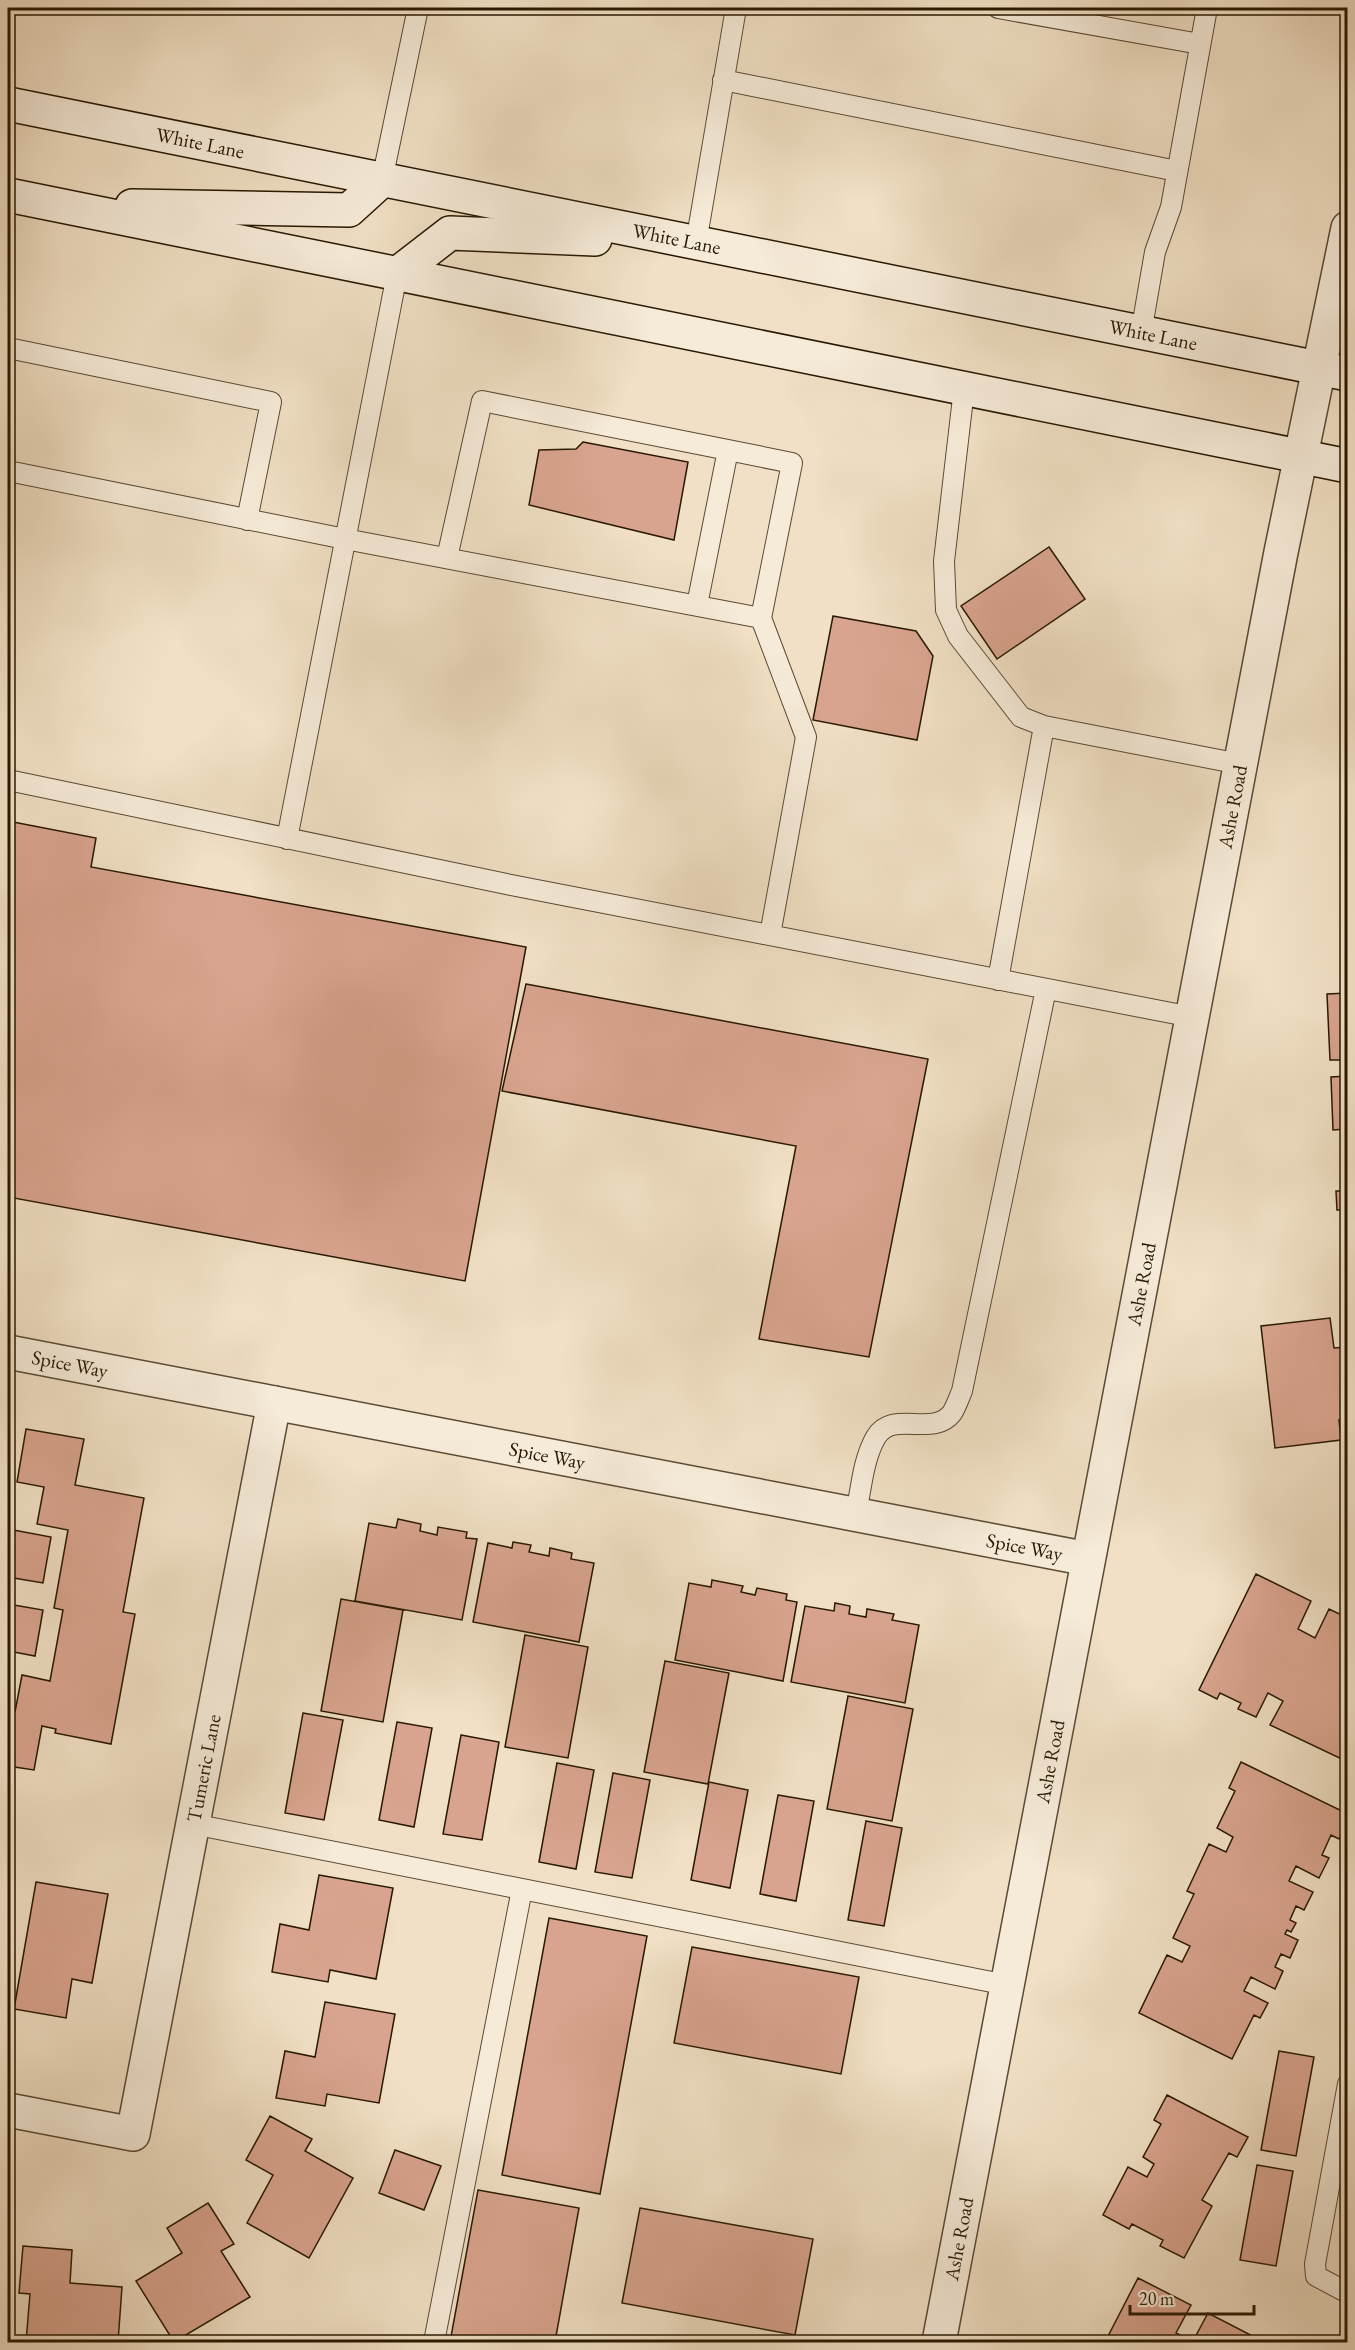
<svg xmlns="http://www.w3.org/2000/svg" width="1355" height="2350" viewBox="0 0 1355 2350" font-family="'EB Garamond',serif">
	<rect width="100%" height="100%" fill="#f1e0c5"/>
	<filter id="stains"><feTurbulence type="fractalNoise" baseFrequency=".00333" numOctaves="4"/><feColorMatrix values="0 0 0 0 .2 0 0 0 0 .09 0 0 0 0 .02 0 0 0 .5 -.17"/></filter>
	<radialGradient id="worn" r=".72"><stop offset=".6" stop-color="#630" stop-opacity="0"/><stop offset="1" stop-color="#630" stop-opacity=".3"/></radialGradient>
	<path fill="#d9a48f" stroke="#281802" stroke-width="1.5" d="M583,442L688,462L674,540L529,505L539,450L576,449Z
		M1049,547L1085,599L997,659L961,606Z
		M833,616L916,631L933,656L917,740L813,720Z
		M8,821L96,838L91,867L526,947L465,1281L8,1197Z
		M526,984L928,1059L869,1357L759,1339L796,1146L502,1091Z
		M1348,993V1060H1330L1327,994Z
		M1348,1076V1157L1346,1129L1333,1130L1331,1077Z
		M1336,1191H1348V1210H1337Z
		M1330,1318L1334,1348L1348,1347V1419L1339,1420L1341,1440L1275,1448L1261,1326Z
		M26,1429L84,1439L75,1485L144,1498L123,1612L135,1614L111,1744L55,1733L56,1729L42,1726L34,1770L8,1766V1711L15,1712L22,1675L50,1681L63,1610L54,1608L68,1530L37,1524L44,1487L17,1482Z
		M398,1519L421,1524L420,1531L437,1535L438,1527L467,1532L466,1538L477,1539L462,1620L355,1601L369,1523L396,1528Z
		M8,1529L51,1537L43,1583L8,1577Z
		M513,1542L531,1545L529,1552L549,1556L550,1548L572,1553L571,1559L594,1563L579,1642L473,1622L488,1543L512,1548Z
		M1256,1574L1311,1601L1298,1629L1315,1638L1329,1609L1348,1618V1762L1270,1725L1283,1701L1268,1693L1256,1717L1238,1709L1241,1703L1220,1693L1217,1699L1199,1690Z
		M712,1580L743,1586L741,1592L755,1595L757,1588L787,1594L786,1600L797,1602L783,1681L675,1660L689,1583L711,1587Z
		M341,1599L403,1610L383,1722L321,1711Z
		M835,1603L850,1606L849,1614L866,1617L867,1609L894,1614L892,1620L919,1625L905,1703L791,1682L805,1606L834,1611Z
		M8,1604L43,1610L35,1656L8,1651Z
		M525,1635L588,1647L568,1758L505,1747Z
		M665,1661L729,1673L708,1784L644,1772Z
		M848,1696L913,1709L892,1821L827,1809Z
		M303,1713L343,1720L324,1820L285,1813Z
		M397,1722L432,1728L414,1827L379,1820Z
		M461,1735L499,1742L482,1840L443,1834Z
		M1241,1762L1348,1814V1820L1339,1839L1331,1835L1322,1855L1329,1858L1319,1878L1296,1866L1289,1881L1313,1892L1304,1910L1296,1906L1290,1920L1296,1923L1291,1932L1287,1930L1285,1934L1298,1940L1290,1958L1281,1954L1275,1967L1283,1971L1275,1989L1251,1977L1244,1991L1268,2003L1260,2018L1254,2015L1232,2059L1139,2013L1167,1955L1182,1962L1190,1946L1173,1938L1194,1894L1187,1891L1209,1844L1226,1852L1233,1837L1217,1828L1235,1791L1229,1788Z
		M557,1763L594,1770L576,1869L539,1862Z
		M613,1773L650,1780L632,1878L595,1872Z
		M709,1782L748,1790L730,1888L691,1880Z
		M778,1795L814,1801L796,1901L760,1894Z
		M866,1821L902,1828L884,1926L848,1920Z
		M319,1875L393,1888L376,1979L330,1970L328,1982L272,1972L280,1924L309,1930Z
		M36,1882L108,1894L92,1983L72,1979L66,2018L14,2009Z
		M549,1918L647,1936L600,2194L502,2175Z
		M692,1947L859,1977L841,2074L674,2043Z
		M325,2002L395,2014L379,2103L327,2094L325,2106L276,2098L285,2051L315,2057Z
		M1279,2051L1314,2057L1296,2156L1261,2150Z
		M1167,2095L1248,2137L1237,2157L1229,2153L1202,2200L1212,2206L1184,2258L1160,2246L1163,2240L1132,2224L1129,2229L1103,2215L1128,2167L1147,2177L1154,2164L1143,2157L1161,2124L1154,2120Z
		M270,2116L312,2139L305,2151L353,2178L309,2258L247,2223L273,2175L246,2160Z
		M395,2150L441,2166L424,2210L379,2193Z
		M1257,2165L1293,2171L1276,2266L1240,2260Z
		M478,2190L579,2208L555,2342H450Z
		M208,2203L234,2244L221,2251L250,2297L174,2342L136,2281L182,2253L167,2228Z
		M640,2208L813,2239L795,2335L622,2303Z
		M23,2246L72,2250L70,2283L122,2287L118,2342H26L30,2294L19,2293Z
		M1138,2278L1191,2305L1176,2333L1193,2341L1208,2313L1264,2342H1105Z"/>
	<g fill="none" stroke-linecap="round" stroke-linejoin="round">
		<defs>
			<path id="service" d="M998,8L1200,44
				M723,80L1177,171
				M382,180L418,8
				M696,243L736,8
				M1141,333L1155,252L1171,207L1207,8
				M8,348L271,402L247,520
				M964,389L944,561L946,610L958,636L1021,717L1044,726L1240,764
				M728,450L792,463L761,618
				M8,471L345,539L761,618L806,737L770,935
				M447,558L482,401L728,450L697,605
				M8,780L511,885L1192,1017
				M287,839L397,274
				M998,980L1044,726
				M856,1514C861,1490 863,1459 876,1437C893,1409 933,1438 952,1413C956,1407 959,1398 962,1391L1046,989
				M193,1824L1007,1985
				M1348,2084L1315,2264L1316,2276L1348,2293
				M434,2342L522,1889"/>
			<g id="minor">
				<path id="s1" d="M8,1352L1088,1559"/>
				<path id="s2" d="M8,2110L133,2134L274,1403"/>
			</g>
			<g id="tertiary">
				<path id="s3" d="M939,2342L1281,552L1348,228"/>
			</g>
			<g id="secondary">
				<path id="s4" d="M8,104L1348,374"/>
				<path d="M8,195L1348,466"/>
				<path d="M132,206L349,210L382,180"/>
				<path d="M397,274L450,233L595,239"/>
			</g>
		</defs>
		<use href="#service" stroke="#5a4a33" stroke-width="22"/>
		<use href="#minor" stroke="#5a4a33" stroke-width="36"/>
		<use href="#tertiary" stroke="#5a4a33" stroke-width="36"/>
		<use href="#secondary" stroke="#281802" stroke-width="36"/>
		<use href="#service" stroke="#f6ebd9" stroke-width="20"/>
		<use href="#minor" stroke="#f6ebd9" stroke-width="33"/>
		<use href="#tertiary" stroke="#f6ebd9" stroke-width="33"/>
		<use href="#secondary" stroke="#f6ebd9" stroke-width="33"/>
	</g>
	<g text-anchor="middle" stroke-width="4.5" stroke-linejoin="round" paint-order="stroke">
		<g font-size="20" fill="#281802" stroke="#f6ebd9">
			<text dy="7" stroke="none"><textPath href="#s4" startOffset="196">White Lane</textPath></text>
			<text dy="7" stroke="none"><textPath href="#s4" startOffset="682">White Lane</textPath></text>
			<text dy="7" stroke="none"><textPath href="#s4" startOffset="1168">White Lane</textPath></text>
			<text dy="7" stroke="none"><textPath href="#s3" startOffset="1563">Ashe Road</textPath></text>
			<text dy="7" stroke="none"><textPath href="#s3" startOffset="1077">Ashe Road</textPath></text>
			<text dy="7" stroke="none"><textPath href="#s1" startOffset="63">Spice Way</textPath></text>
			<text dy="7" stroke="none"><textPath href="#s1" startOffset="549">Spice Way</textPath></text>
			<text dy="7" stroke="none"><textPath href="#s1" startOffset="1035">Spice Way</textPath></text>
			<text dy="7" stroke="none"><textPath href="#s3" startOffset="591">Ashe Road</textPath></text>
			<text dy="7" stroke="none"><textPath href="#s2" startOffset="500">Tumeric Lane</textPath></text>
			<text dy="7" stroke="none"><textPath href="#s3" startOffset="105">Ashe Road</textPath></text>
		</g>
	</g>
	<rect width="1355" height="2350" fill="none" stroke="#f1e0c5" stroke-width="30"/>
	<rect x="9" y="9" width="1337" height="2332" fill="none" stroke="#281802" stroke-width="3"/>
	<rect x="15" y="15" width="1325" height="2320" fill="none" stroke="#281802" stroke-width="1.5"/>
	<path d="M1130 2305v9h124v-9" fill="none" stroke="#281802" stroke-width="3"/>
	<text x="1139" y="2305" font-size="18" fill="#281802" stroke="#f6ebd9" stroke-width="4.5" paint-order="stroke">20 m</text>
	<rect width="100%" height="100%" filter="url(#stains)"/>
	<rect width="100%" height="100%" fill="url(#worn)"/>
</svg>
